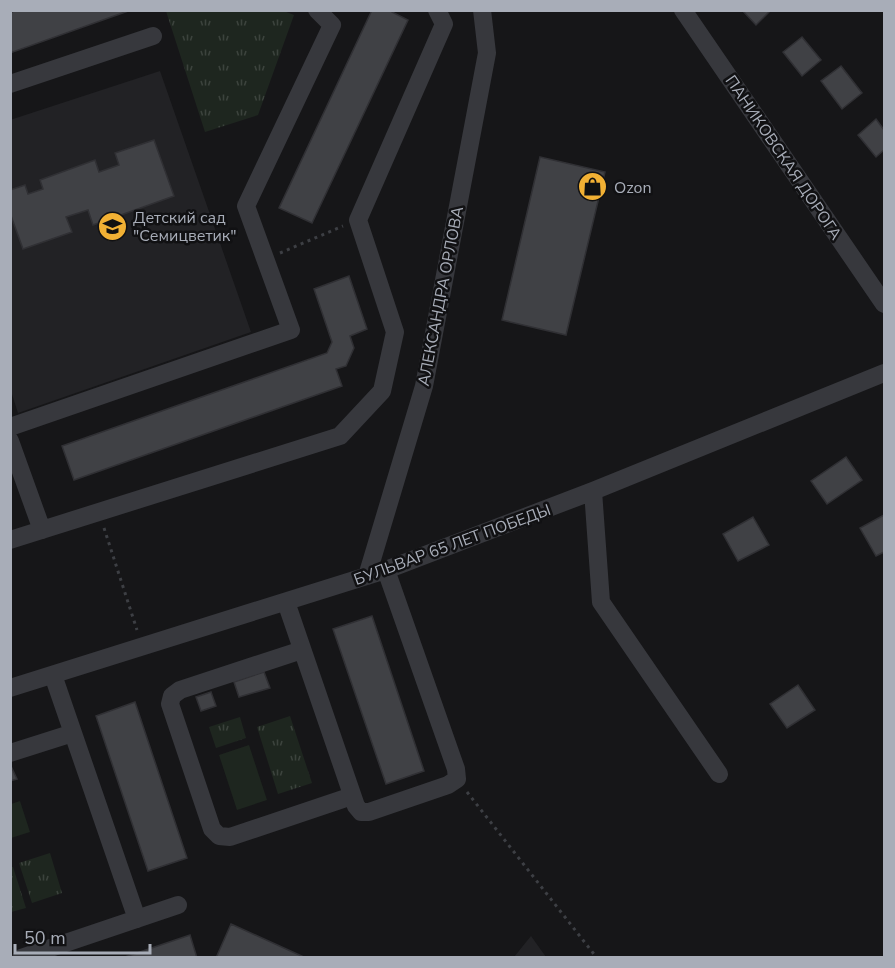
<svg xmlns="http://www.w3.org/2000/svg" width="895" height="968" viewBox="0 0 895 968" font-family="'Nunito Sans',sans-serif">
	<defs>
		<pattern id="grass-tufts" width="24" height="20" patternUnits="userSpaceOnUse" patternTransform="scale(1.5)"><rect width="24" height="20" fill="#1e261f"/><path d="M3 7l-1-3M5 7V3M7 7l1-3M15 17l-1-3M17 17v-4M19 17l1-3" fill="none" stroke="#3c433d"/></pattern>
	</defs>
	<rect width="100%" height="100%" fill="#161618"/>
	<path fill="#222225" d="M160,71L251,332L18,413L10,388V120Z
		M531,936L546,957H514Z"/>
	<path fill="url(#grass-tufts)" d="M281,10L294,15L258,115L205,132L166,11Z
		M290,716L312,783L278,794L257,727Z
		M240,717L246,738L216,748L209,727Z
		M50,853L62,893L32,903L19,863Z
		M11,867H13L26,908L11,912Z"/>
	<path fill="#1e261f" d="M249,745L267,800L237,810L219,755Z
		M20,801L30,832L11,838V804Z"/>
	<path fill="#404145" stroke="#303034" stroke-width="1.5" d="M16,10H131L10,53V13Z
		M372,10H392V12L408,20L312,223L279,208Z
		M742,10H771L756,25Z
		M802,37L821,60L802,76L783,52Z
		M841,66L862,93L842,109L821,81Z
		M876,119L884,130V150L876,157L858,135Z
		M154,140L174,196L93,225L88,210L66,217L72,232L23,249L10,213V190L25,185L28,194L43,189L40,180L95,160L99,172L119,165L115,153Z
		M540,157L605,172L566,335L502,320Z
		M349,276L367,329L350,336L354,348L346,366L336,369L342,386L74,480L62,446L327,353L332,342L314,289Z
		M846,457L862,480L827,504L811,481Z
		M884,515V552L876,556L860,528Z
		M753,517L769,545L738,561L723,534Z
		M372,616L424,771L386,784L333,629Z
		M264,672L270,688L239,697L234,682Z
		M798,685L815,710L787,728L770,704Z
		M211,692L216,706L201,711L196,697Z
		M135,702L187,858L148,871L96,716Z
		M10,764L17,779L10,781Z
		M231,924L306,958H216Z
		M190,935L197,958H122Z"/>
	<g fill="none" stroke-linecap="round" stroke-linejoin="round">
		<path stroke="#3d3f44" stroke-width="3" stroke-dasharray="3 4.5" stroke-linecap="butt" d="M280,253L343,226
			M104,528L137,630
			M467,792L597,958"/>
		<path stroke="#37383d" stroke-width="18" d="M683,10L884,304
			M10,84L153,36
			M10,427L291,330L246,206L332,25L317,10
			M10,441L42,530
			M593,491L601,602L719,774
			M10,540L340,436L382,391L395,332L358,220L444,24L437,10
			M367,576L424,386L487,53L482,10
			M286,602L356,806L361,812H369L448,785L457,779L456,769L386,570
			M302,650L180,690L172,696L170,704L212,829L219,836L230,837L352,796
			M53,675L137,919
			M10,688L386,570L593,491L884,373
			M10,753L73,733
			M21,958L178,905"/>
	</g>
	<defs>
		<symbol id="shop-disc" viewBox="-11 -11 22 22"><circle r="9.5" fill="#f2b134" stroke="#111113"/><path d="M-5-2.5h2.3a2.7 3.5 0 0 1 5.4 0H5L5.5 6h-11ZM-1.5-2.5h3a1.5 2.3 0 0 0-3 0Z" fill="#111"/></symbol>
		<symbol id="school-disc" viewBox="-11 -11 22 22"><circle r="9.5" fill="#f2b134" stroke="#111113"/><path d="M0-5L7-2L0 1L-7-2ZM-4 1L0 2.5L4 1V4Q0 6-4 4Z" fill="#111"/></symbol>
	</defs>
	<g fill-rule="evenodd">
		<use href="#shop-disc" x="576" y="170" width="33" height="33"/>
		<use href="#school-disc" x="96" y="210" width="33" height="33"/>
	</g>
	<g text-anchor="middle" stroke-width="5" stroke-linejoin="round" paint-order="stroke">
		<g font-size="16" fill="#a8adb8" stroke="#111113">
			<text transform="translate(784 157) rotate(56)" y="6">ПАНИКОВСКАЯ ДОРОГА</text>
			<text transform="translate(440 296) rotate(-79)" y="6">АЛЕКСАНДРА ОРЛОВА</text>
			<text transform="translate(452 544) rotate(-20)" y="6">БУЛЬВАР 65 ЛЕТ ПОБЕДЫ</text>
		</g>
		<g font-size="16" fill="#a8adb8" stroke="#111113" text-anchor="start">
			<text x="614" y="193">Ozon</text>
			<text x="133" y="223">Детский сад<tspan x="133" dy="18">"Семицветик"</tspan></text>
		</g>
	</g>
	<rect width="895" height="968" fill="none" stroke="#a8adb8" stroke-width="24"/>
	<path d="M15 944v9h135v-9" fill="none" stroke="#a8adb8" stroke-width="3"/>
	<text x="24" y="944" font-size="18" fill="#a8adb8" stroke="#111113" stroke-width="4.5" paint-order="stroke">50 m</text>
</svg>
